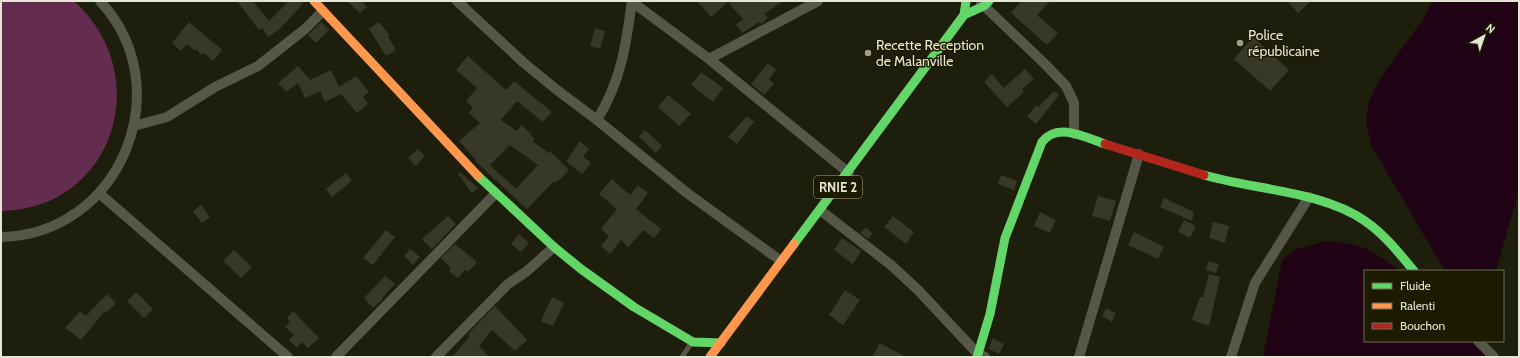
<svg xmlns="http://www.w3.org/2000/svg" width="1520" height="358" viewBox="0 0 1520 358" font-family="Cabin,sans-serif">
	<rect width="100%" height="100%" fill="#1e1e0d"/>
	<path fill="#642c4f" d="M1,1H74C156,75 114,209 1,211Z"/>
	<path fill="#200315" d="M1433,1H1519V190L1496,271H1445L1371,145L1366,120L1369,101L1379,80L1422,21Z
		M1326,241C1360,243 1372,249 1399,271H1365V341H1487L1496,357H1263L1282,260L1297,249Z"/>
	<path fill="#383826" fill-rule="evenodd" d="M237,1H253L269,21L289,1H305L280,29L268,37L262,28L259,30Z
		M347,1H362L367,7L360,13Z
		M697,1H783L764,14L768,18L762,23L761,24L759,22L743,33L736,25L743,19L728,2L711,17Z
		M1021,1H1050L1037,15L1058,33L1047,45L1011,13Z
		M1287,1H1311L1298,13Z
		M189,22L222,50L213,61L204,53L202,55L196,49L195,51L187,44L181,51L172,43Z
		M321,22L329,30L316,43L308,35Z
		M379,22L390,36L388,37L396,50L386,56L369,29Z
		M595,28L605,31L600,49L590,46Z
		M1253,37L1289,70L1270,91L1234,59Z
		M468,56L506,90L514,81L552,112L543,122L517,101L501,120L517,131L522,125L532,135L531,136L535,139L533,142L549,153L551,152L569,170L556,183L554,181L527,209L475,161L476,160L459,141L480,123L469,113L473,108L466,101L477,88L456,70ZM510,145L538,165L516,189L490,165Z
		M768,63L776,70L769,79L774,84L764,95L751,84Z
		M298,66L310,80L331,70L339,87L356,76L369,92L363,97L368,104L357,113L341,94L325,102L320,91L305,98L298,83L286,92L278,83Z
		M1025,69L1034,79L1022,89L1024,92L1007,107L984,82L992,74L1004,88Z
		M701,72L723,88L713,102L691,85Z
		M1054,91L1059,95L1036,124L1027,117L1036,105L1038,107Z
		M668,95L691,114L679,126L658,107Z
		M747,116L754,122L737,144L728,137Z
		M645,130L662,146L656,153L639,137Z
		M580,141L589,149L583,156L591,163L582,174L566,161Z
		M418,149L425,156L416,166L408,158Z
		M460,172L478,188L472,193L458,174Z
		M346,173L352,181L332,197L326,189Z
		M1001,175L1017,181L1014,190L998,184Z
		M612,179L630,195L638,185L648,193L636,209L661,229L654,238L644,230L628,247L621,240L610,254L601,246L609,236L601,229L617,209L599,194Z
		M1098,196L1116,201L1110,221L1092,216Z
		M1164,198L1194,212L1192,221L1160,207Z
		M201,205L210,217L202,223L193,211Z
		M1040,212L1056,220L1050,233L1034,226Z
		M448,216L456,224L432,249L422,239Z
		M893,216L914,232L906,244L884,227Z
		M1184,220L1196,226L1190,238L1178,232Z
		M1213,222L1229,226L1225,243L1209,238Z
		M866,227L873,234L868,239L860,233Z
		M386,230L395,237L373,265L363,258Z
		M1134,232L1164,247L1158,259L1128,245Z
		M519,234L529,243L521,252L511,244Z
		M842,238L861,251L853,264L834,250Z
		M455,244L477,262L468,272L465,270L458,278L449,271L451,268L441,258Z
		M410,249L420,257L413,265L404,256Z
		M234,250L252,267L241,278L223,261Z
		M1208,261L1219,264L1216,273L1206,270Z
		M1209,274L1220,277L1209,326L1192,320L1200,297H1203Z
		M385,276L395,284L382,298L383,299L373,308L364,298Z
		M845,290L860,300L843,325L829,315Z
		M136,292L153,309L144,318L127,301Z
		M107,294L116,303L106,313L104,312L81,340L65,328L80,311L86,316Z
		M552,297L564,303L553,326L541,321Z
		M495,306L527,340L515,351L492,330L479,346L490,357H452L470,336L468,334Z
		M1106,308L1116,313L1112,322L1102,316Z
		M293,311L319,338L308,348L302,342L297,348L289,340L294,335L285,327L290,322L287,318Z
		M992,338L1004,344L999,354L989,349Z
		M880,343L906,357H872Z"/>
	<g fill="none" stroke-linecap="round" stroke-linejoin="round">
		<path stroke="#575749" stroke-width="5" d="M682,357L692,342"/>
		<path stroke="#575749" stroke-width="10" d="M457,1L524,63L557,90L597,120L687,193L781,261
			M631,1L709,59L849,173
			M981,3L1046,65L1066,86L1074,103V134
			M709,59L818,1
			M597,120C621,81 626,46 632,1
			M134,126L167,117L215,87L258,66L305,29L323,11
			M99,193L288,357
			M820,210L891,265L918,290L977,353L985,357
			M1,237C120,235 181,88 100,1
			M1478,341L1494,357
			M336,357L495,194
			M436,357L508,284L527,271L554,247
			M1079,357L1139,154
			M1231,357L1255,283L1309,197"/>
		<path stroke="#63d668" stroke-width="9" d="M964,15L984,6L989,1
			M1204,175C1255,190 1322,191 1365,221C1384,234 1399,253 1414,271
			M478,176L554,247L581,269L634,307L693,342L721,343
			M794,244L964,15L966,1
			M977,357L990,314L1005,238L1042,142C1057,122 1085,137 1105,144"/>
		<path stroke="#ff974d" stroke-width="9" d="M314,1L478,176
			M710,357L794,244"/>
		<path stroke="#b3261e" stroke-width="9" d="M1105,144L1204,175"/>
	</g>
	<g fill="#9f9f8e" stroke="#1c1b00" stroke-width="1.5">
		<circle cx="1240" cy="43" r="4"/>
		<circle cx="868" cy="53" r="4"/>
	</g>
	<g text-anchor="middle" stroke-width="3" stroke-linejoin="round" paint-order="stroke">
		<rect fill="#1c1b00" stroke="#a9a894" stroke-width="1" x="814" y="176" width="48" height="22" rx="3"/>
		<g font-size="13" font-weight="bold" fill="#e5e5d4">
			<text x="838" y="192">RNIE 2</text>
		</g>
		<g font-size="14" fill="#e5e5d4" stroke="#1c1b00" text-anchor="start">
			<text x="1248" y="40">Police<tspan x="1248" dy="16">républicaine</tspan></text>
			<text x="876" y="50">Recette Reception<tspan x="876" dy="16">de Malanville</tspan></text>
		</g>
	</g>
	<rect width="1520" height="358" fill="none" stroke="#e5e5d4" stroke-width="4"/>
	<rect x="1364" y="270" width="140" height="72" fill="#1c1b00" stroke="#6c6c55"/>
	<rect x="1372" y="283" width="20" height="6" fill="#63d668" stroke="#6c6c55"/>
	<text x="1400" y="290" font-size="12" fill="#e5e5d4">Fluide</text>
	<rect x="1372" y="303" width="20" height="6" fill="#ff974d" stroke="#6c6c55"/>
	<text x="1400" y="310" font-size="12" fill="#e5e5d4">Ralenti</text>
	<rect x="1372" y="323" width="20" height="6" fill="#b3261e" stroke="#6c6c55"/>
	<text x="1400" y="330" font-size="12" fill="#e5e5d4">Bouchon</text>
	<g transform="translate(1484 36) rotate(40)" stroke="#1c1b00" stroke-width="3" paint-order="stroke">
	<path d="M0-3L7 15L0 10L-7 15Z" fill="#e5e5d4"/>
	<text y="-6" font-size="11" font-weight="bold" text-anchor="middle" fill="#e5e5d4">N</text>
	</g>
</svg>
